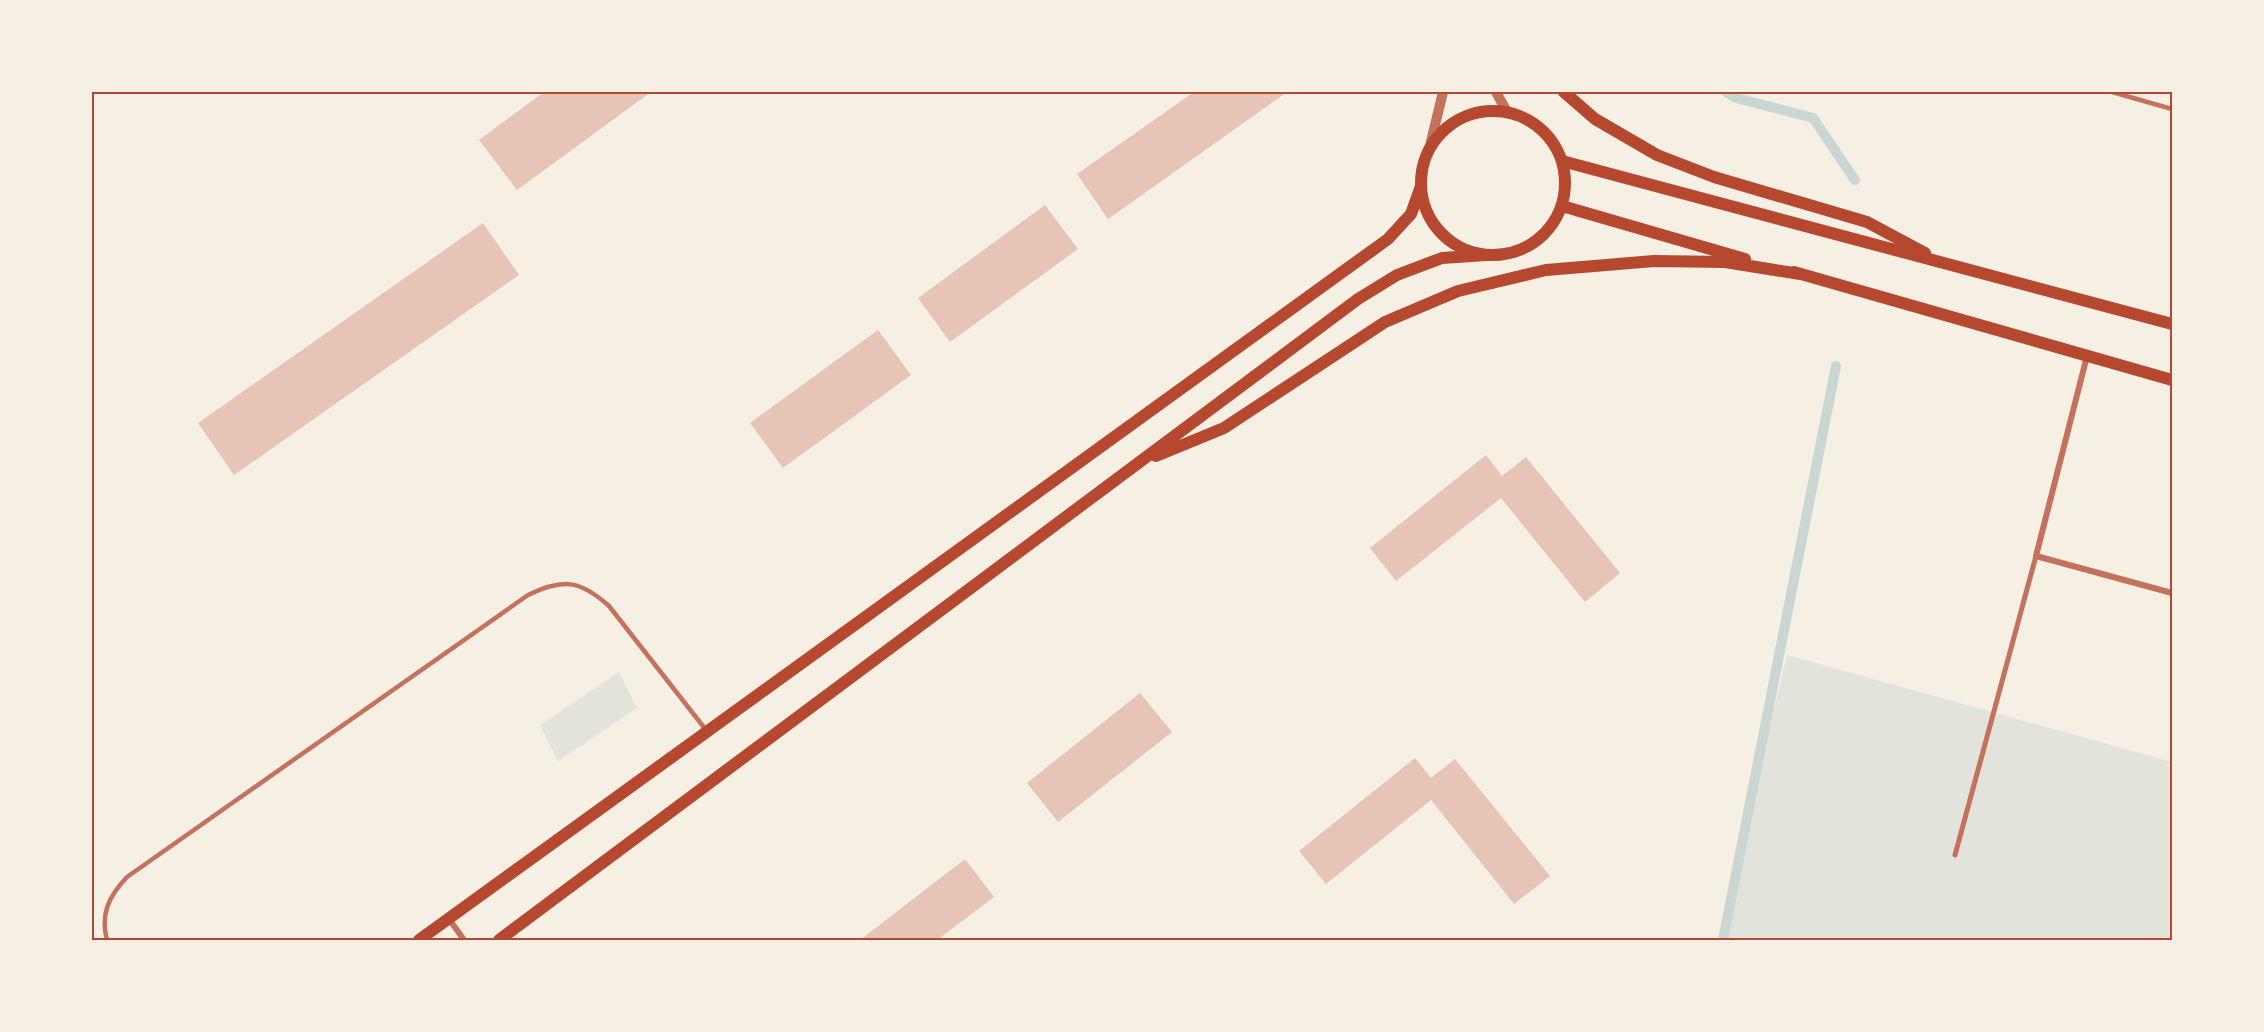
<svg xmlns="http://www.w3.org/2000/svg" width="2264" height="1032" viewBox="0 0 2264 1032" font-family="'Golos Text',sans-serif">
	<rect width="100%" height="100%" fill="#f6efe4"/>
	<path fill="#e2e4dc" d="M1787,655L2172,762V940H1719Z
		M619,672L637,708L558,761L540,725Z"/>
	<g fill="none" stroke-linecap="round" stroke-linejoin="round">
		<path stroke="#c9d6d2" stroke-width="10" d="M1726,92L1736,98L1813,118L1855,180
			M1723,940L1836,366"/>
	</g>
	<path fill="#e6c5b7" d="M544,92H651L517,190L479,140Z
		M1194,92H1287L1108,219L1077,174Z
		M1045,205L1078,249L950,342L918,298Z
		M483,223L519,275L234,475L198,423Z
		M878,330L911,375L783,468L750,423Z
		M1486,455L1502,476L1526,457L1620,573L1585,602L1501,498L1396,581L1370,548Z
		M1140,693L1172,732L1058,822L1027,783Z
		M1415,758L1431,778L1455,759L1550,876L1514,904L1431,800L1326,884L1299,851Z
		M965,859L994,897L937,940H860Z"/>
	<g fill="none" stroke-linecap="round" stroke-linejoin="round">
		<path stroke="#c5725c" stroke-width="4.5" d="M2112,92L2172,109
			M107,940C100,914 109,896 127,877L528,595C563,578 580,580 609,606L706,730"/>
		<path stroke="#c5725c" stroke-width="5" d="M1955,855L2036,556"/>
		<path stroke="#c5725c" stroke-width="6" d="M2087,356L2036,556L2172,593
			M449,919L464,940"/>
		<path stroke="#c5725c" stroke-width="10" d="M1496,92L1507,112
			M1429,150L1443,92"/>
		<path stroke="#b5482f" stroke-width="12" d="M1564,92L1595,119L1657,155L1714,177L1867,222L1925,253
			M1421 183a72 72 0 1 1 144 0a72 72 0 1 1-144 0Z
			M1562,161L2172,324
			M1562,206L1745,259
			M1794,272L2172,380
			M1156,456L1224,428L1385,322L1458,291L1546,270L1654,261L1725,262L1800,274
			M419,940L1388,239L1411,214L1421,186
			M499,940L1358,299L1397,275L1442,258L1486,255"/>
	</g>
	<rect width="2264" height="1032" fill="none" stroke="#f6efe4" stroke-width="186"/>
	<rect x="93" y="93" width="2078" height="846" fill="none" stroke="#b5482f" stroke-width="2"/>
</svg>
